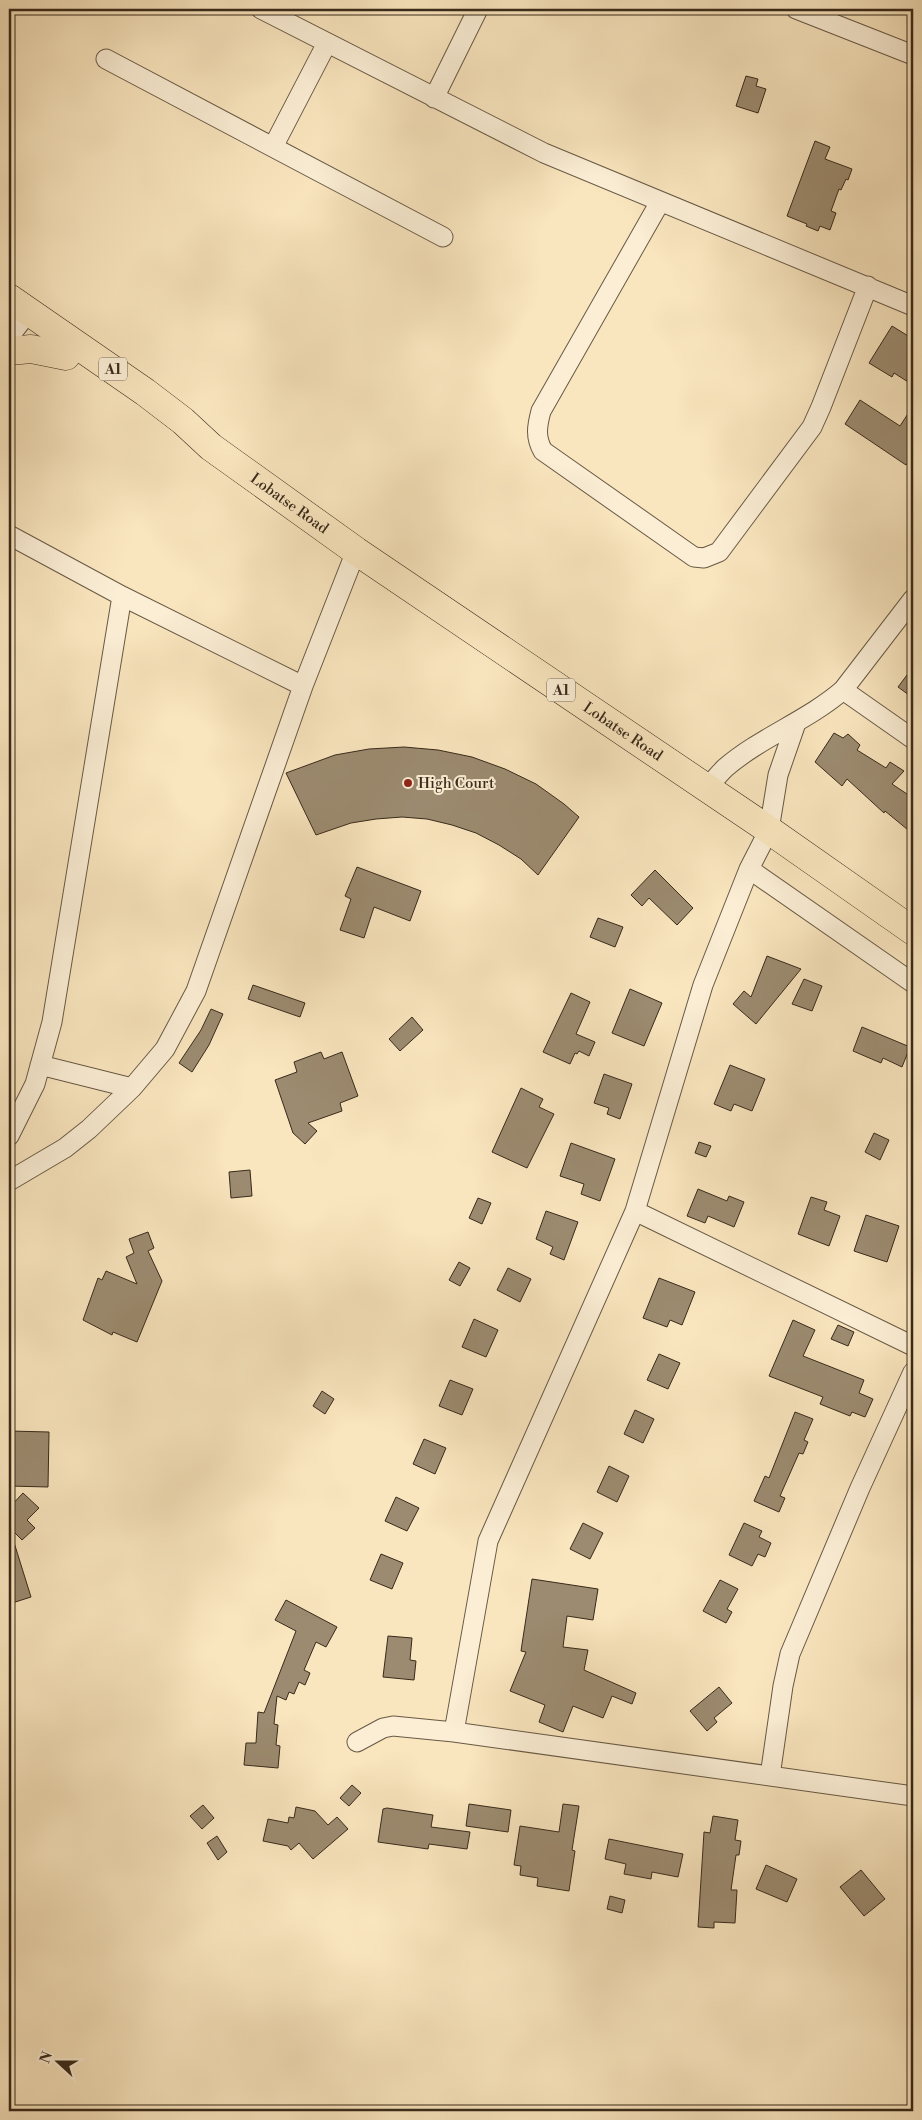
<svg xmlns="http://www.w3.org/2000/svg" width="922" height="2120" viewBox="0 0 922 2120" font-family="'Libre Bodoni',serif">
	<rect width="100%" height="100%" fill="#f9e5be"/>
	<filter id="stains"><feTurbulence type="fractalNoise" baseFrequency=".004" numOctaves="4"/><feColorMatrix values="0 0 0 0 .2 0 0 0 0 .09 0 0 0 0 .02 0 0 0 .5 -.17"/></filter>
	<radialGradient id="worn" r=".72"><stop offset=".6" stop-color="#630" stop-opacity="0"/><stop offset="1" stop-color="#630" stop-opacity=".3"/></radialGradient>
	<path fill="#9c8b70" stroke="#382a1b" d="M746,76L758,79L756,86L766,89L758,113L736,106Z
		M815,141L830,147L825,159L852,169L848,180L846,179L841,190L839,189L831,211L836,213L830,230L820,226L818,231L806,226L807,224L787,216Z
		M892,326L913,339V385L894,373L892,377L869,363Z
		M860,400L900,426L913,406V455L906,465L845,424Z
		M913,667V698L898,687Z
		M834,733L843,738L848,734L860,745L857,750L886,768L890,762L904,771L892,784L913,798V834L885,811L884,813L847,779L842,786L815,762Z
		M404,747L438,750L472,757L505,769L536,784L564,804L579,817L538,875L521,859L499,845L476,833L452,825L427,819L402,817L376,819L351,823L316,835L286,773L335,755L369,749Z
		M357,867L421,891L410,921L374,907L364,938L340,930L351,899L345,896Z
		M655,870L693,908L677,925L649,898L642,906L631,895Z
		M598,918L623,927L615,947L590,937Z
		M767,956L801,969L756,1024L733,1004L744,991L751,997Z
		M804,979L822,986L812,1011L792,1004Z
		M253,985L305,1003L300,1017L248,999Z
		M630,989L662,1003L644,1046L612,1033Z
		M571,993L590,1002L576,1034L595,1042L589,1056L579,1051L577,1054L575,1053L570,1064L543,1052Z
		M211,1009L223,1014L209,1045L192,1072L179,1063L201,1030Z
		M412,1017L423,1030L400,1051L389,1039Z
		M862,1027L910,1047L902,1067L883,1058L881,1063L853,1051Z
		M321,1052L324,1059L342,1052L358,1096L340,1103L342,1111L308,1123L317,1131L305,1144L293,1133L275,1080L297,1072L294,1062Z
		M730,1065L765,1079L752,1111L734,1104L731,1111L714,1104Z
		M604,1074L632,1084L620,1119L607,1114L609,1108L594,1103Z
		M521,1088L543,1099L539,1107L554,1114L527,1168L492,1152Z
		M874,1133L889,1140L880,1160L865,1152Z
		M699,1142L711,1146L706,1157L695,1153Z
		M571,1143L615,1159L600,1201L581,1194L584,1184L560,1176Z
		M250,1170L252,1196L231,1198L229,1172Z
		M698,1189L727,1201L729,1196L744,1202L734,1227L708,1216L705,1223L687,1216Z
		M811,1197L827,1202L824,1210L840,1216L829,1246L798,1234Z
		M478,1198L491,1203L482,1224L469,1218Z
		M546,1211L578,1222L564,1260L550,1254L553,1247L536,1239Z
		M866,1215L899,1226L887,1262L854,1251Z
		M148,1232L154,1248L148,1251L162,1281L137,1342L113,1332L112,1335L83,1320L98,1278L102,1280L106,1271L137,1284L126,1257L134,1253L129,1239Z
		M459,1262L470,1268L460,1286L449,1280Z
		M508,1268L531,1279L520,1302L497,1290Z
		M659,1278L695,1292L682,1325L670,1320L667,1327L643,1318Z
		M474,1319L498,1330L486,1357L462,1347Z
		M793,1320L815,1330L803,1356L864,1380L859,1393L873,1399L865,1417L852,1412L850,1416L820,1404L823,1397L769,1376Z
		M838,1325L854,1332L848,1346L831,1339Z
		M659,1354L680,1363L668,1389L647,1380Z
		M450,1380L473,1389L462,1415L439,1406Z
		M322,1391L334,1399L325,1414L313,1406Z
		M635,1410L654,1419L643,1443L624,1434Z
		M795,1412L813,1419L804,1440L808,1442L803,1454L799,1453L780,1496L785,1498L779,1512L754,1501L765,1476L769,1478Z
		M9,1431L49,1432L48,1487L9,1486Z
		M424,1439L446,1448L435,1474L413,1464Z
		M609,1466L629,1476L617,1502L597,1492Z
		M23,1493L39,1508L27,1520L35,1528L22,1540L9,1527V1508Z
		M396,1497L419,1508L407,1531L385,1521Z
		M583,1523L603,1533L590,1559L570,1549Z
		M744,1523L762,1531L759,1537L771,1543L765,1557L758,1554L752,1566L729,1555Z
		M9,1536H12L31,1597L9,1604Z
		M381,1554L403,1563L392,1589L370,1580Z
		M532,1579L598,1589L593,1620L567,1616L563,1647L588,1650L584,1670L636,1693L632,1704L612,1696L603,1718L573,1706L563,1732L539,1722L545,1705L510,1691L526,1652L521,1651Z
		M720,1580L738,1589L727,1609L732,1612L726,1623L703,1611Z
		M286,1600L337,1627L326,1647L316,1642L304,1670L310,1673L305,1685L299,1682L294,1694L289,1692L286,1700L277,1696L274,1724L278,1725L276,1745L280,1746L278,1768L244,1765L246,1743H256L258,1712L264,1713L296,1631L275,1620Z
		M388,1636L412,1638L410,1660L416,1661L414,1680L383,1677Z
		M719,1687L732,1703L714,1718L717,1722L707,1731L690,1711Z
		M352,1785L361,1793L349,1806L340,1798Z
		M469,1804L511,1810L508,1832L466,1826Z
		M563,1804L579,1806L572,1850L575,1851L569,1891L537,1886L538,1878L520,1875L521,1866L514,1865L520,1826L559,1832Z
		M203,1805L214,1818L202,1829L190,1816Z
		M296,1807L315,1811L328,1825L337,1817L348,1829L313,1859L299,1843L291,1850L288,1846L263,1841L268,1819L288,1823L289,1817L294,1818Z
		M387,1808L433,1815L431,1827L470,1832L467,1849L429,1844L428,1849L378,1842L383,1809Z
		M713,1816L738,1820L735,1840L741,1841L739,1855H736L731,1890H737L735,1923L714,1922V1928L698,1927L704,1832L710,1833Z
		M217,1836L227,1852L218,1860L207,1843Z
		M609,1839L683,1854L678,1877L652,1872L651,1879L624,1874L626,1864L605,1859Z
		M766,1865L797,1879L787,1902L756,1889Z
		M861,1870L885,1899L864,1916L840,1887Z
		M610,1896L625,1900L622,1913L607,1909Z"/>
	<g fill="none" stroke-linecap="round" stroke-linejoin="round">
		<defs>
			<path id="minor" d="M261,9L544,153L913,306
				M796,9L913,55
				M106,59L443,237
				M434,98L478,9
				M273,147L327,43
				M660,202L541,411C537,426 535,437 543,451L694,557L704,558L719,552L812,427L821,407L868,286
				M9,337L29,311
				M9,535L122,596L303,686
				M843,690L913,739
				M707,788C713,781 719,774 725,768C761,737 807,721 843,690L913,599
				M749,869L913,983
				M40,1065L132,1088
				M9,1136L35,1084L52,1022L122,596
				M9,1181L65,1148L89,1129L132,1088L165,1049L196,991L303,686L356,551
				M635,1211L913,1346
				M454,1732L488,1541L635,1211L703,985L749,869L769,830L778,775L796,723
				M357,1742L383,1728L393,1726L454,1732L913,1796
				M770,1776L783,1686L790,1654L860,1488L913,1372"/>
			<g id="highway">
				<path id="s1" d="M9,298L145,392L183,421L211,447L356,551L769,830L913,931"/>
				<path d="M9,351L31,349L66,356"/>
			</g>
		</defs>
		<use href="#minor" stroke="#685944" stroke-width="21"/>
		<use href="#highway" stroke="#382a1b" stroke-width="29"/>
		<use href="#minor" stroke="#fbeed5" stroke-width="19"/>
		<use href="#highway" stroke="#f9e5be" stroke-width="28"/>
	</g>
	<circle fill="#8f2418" stroke="#fbeed5" stroke-width="2" cx="408" cy="783" r="5"/>
	<g text-anchor="middle" stroke-width="4" stroke-linejoin="round" paint-order="stroke">
		<g fill="#fbeed5" stroke="#726553" stroke-width="1">
			<rect x="99" y="357.5" width="28" height="23" rx="4"/>
			<rect x="547" y="678.5" width="28" height="23" rx="4"/>
		</g>
		<g font-size="14" font-weight="bold" fill="#382a1b">
			<text x="113" y="374">A1</text>
			<text x="561" y="695">A1</text>
		</g>
		<g font-size="15" fill="#382a1b" stroke="#fbeed5">
			<text dy="5" stroke="none"><textPath href="#s1" startOffset="348">Lobatse Road</textPath></text>
			<text dy="5" stroke="none"><textPath href="#s1" startOffset="752">Lobatse Road</textPath></text>
		</g>
		<g font-size="15" fill="#382a1b" stroke="#fbeed5" text-anchor="start">
			<text x="418" y="788">High Court</text>
		</g>
	</g>
	<rect width="922" height="2120" fill="none" stroke="#f9e5be" stroke-width="30"/>
	<rect x="10" y="10" width="902" height="2100" fill="none" stroke="#382a1b" stroke-width="2.5"/>
	<rect x="15" y="15" width="892" height="2090" fill="none" stroke="#382a1b"/>
	<g transform="translate(58 2062) rotate(291)" stroke="#fbeed5" stroke-width="4" paint-order="stroke">
	<path d="M0-4L9 19L0 12L-9 19Z" fill="#382a1b"/>
	<text y="-8" font-size="14" font-weight="bold" text-anchor="middle" fill="#382a1b">N</text>
	</g>
	<rect width="100%" height="100%" filter="url(#stains)"/>
	<rect width="100%" height="100%" fill="url(#worn)"/>
</svg>
